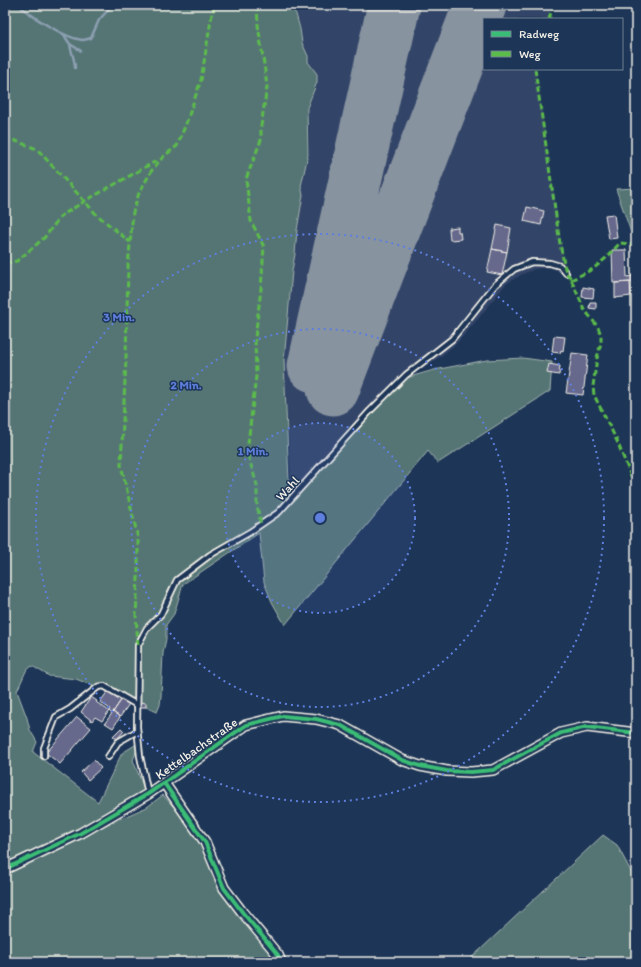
<svg xmlns="http://www.w3.org/2000/svg" width="641" height="967" viewBox="0 0 641 967" font-family="Itim,sans-serif">
	<rect width="100%" height="100%" fill="#1d3557"/>
	<filter id="ink" filterUnits="userSpaceOnUse"><feTurbulence type="fractalNoise" baseFrequency=".025" numOctaves="2"/><feDisplacementMap in="SourceGraphic" scale="8" xChannelSelector="R" yChannelSelector="G"/><feConvolveMatrix kernelMatrix="1 2 1 2 8 2 1 2 1" color-interpolation-filters="sRGB"/></filter>
	<g filter="url(#ink)">
		<path fill="#334467" d="M290,5H552L548,19H484V69H536L566,273L550,268L535,269L521,275L506,284L478,319L457,343L440,357L406,378L321,461L292,495L284,362L291,272L302,197L301,186L305,167L309,154L308,108L317,82L308,62V56L302,43L300,28L296,14Z"/>
		<path fill="#547575" stroke="#a4b3ae" d="M5,5H290L296,14L300,29L302,43L308,56V62L317,74V82L307,108L308,155L301,186L303,195L297,230L295,254L292,271L284,361L290,506L292,495L315,476L341,446L406,378L434,370L487,360L523,358L552,362L550,391L438,463L428,451L285,625L272,602L264,582L259,533L183,584L174,614L166,625V639L163,653L161,696L160,705L157,712L146,707L76,679L49,676L32,666L26,671L17,691L27,718L30,730L37,742L33,752L98,802L122,753L140,742L133,760L148,799L5,866Z
			M636,188V247L616,189Z
			M163,795L205,842L224,888L281,962H5V873L80,836L147,807Z
			M603,835L617,845L636,881V962H467Z"/>
		<g fill="none" stroke-linecap="round" stroke-linejoin="round">
			<path stroke="#8c9fb1" stroke-width="2.5" d="M19,5C32,17 65,38 82,40C85,40 88,39 91,38L99,20L109,9
				M63,34L70,44L81,51
				M70,44C71,53 75,59 75,68"/>
			<path stroke="#8893a0" stroke-width="53" d="M314,366L394,5
				M333,389L480,5"/>
		</g>
		<path fill="#66688c" stroke="#f4f1e8" d="M527,207L544,211L541,225L524,221Z
			M614,214L617,238L609,239L605,215Z
			M497,225L511,228L507,252L492,249Z
			M458,227V232H460L461,239L450,240L449,228Z
			M492,249L507,252L502,275L487,272Z
			M612,250H626L627,277L633,276V282L613,283Z
			M630,282L631,296L615,298V283Z
			M583,287L594,289L593,298L582,297Z
			M590,302H596V309L589,308Z
			M554,336L565,337L563,351L561,350L560,353L552,352Z
			M572,353L588,355L583,395L566,393Z
			M549,364L560,366L559,375L547,373Z
			M108,691L121,700L112,714L109,711L110,709L100,702Z
			M91,697L97,701L96,702L109,711L102,721L95,717L92,721L81,712Z
			M122,699L129,704L120,717L113,712Z
			M140,702L146,703V707H140Z
			M113,712L120,717L113,728L105,723Z
			M77,717L91,728L60,764L46,753Z
			M121,728L124,731L117,739L113,736Z
			M94,760L101,768L88,780L81,772Z"/>
		<g fill="none" stroke-linecap="round" stroke-linejoin="round">
			<defs>
				<path id="service" d="M44,756V748L56,717L70,709L98,687L104,686L137,705
					M108,757L118,742L137,731
					M148,794L140,756L137,727L138,645L147,628L161,614L177,580L210,555L250,532L279,512L370,411L406,375L452,339L495,285L514,269L532,262L550,263L560,266L566,273"/>
				<path id="minor" d="M164,783L205,842L224,888L243,913L278,955L281,962
					M5,869L81,833L148,794L246,725L283,716L316,719L340,725L402,760L420,766L447,771L471,772L493,770L561,733L587,727L636,733"/>
			</defs>
			<use href="#service" stroke="#f4f1e8" stroke-width="8"/>
			<use href="#minor" stroke="#f4f1e8" stroke-width="12"/>
			<use href="#service" stroke="#1d3557" stroke-width="4.5"/>
			<use href="#minor" stroke="#1d3557" stroke-width="9"/>
			<path stroke="#5cbc4b" stroke-width="3" stroke-dasharray="6 3" stroke-linecap="butt" d="M257,5L258,25L265,71L267,87L261,126V140L246,179L251,221L264,247L261,289L255,338L256,376L247,452L257,485V505L261,525
				M549,19L553,5
				M535,69L560,244L566,273L570,277L584,309L598,327L601,335V343L597,358L593,386L594,395L617,441L636,489
				M5,137L37,149L96,214L130,242
				M5,263L17,261L44,238L61,216L85,201L158,160
				M571,280L593,269L606,258L620,243L636,245
				M138,645L136,615L138,578V538L121,465L126,359L128,266L133,212L139,193L152,170L163,157L177,146L187,121L201,80L212,14L215,5"/>
			<defs>
				<path id="cycleway" d="M164,783L205,842L224,888L243,913L278,955L281,962
					M5,869L81,833L148,794L246,725L283,716L316,719L340,725L402,760L420,766L447,771L471,772L493,770L561,733L587,727L636,733"/>
			</defs>
			<use href="#cycleway" stroke="#1d3557" stroke-width="6"/>
			<use href="#cycleway" stroke="#3abd76" stroke-width="4"/>
		</g>
	</g>
	<circle cx="320" cy="518" r="95" fill="#5e7fdd" fill-opacity=".12"/>
	<g fill="none" stroke="#5e7fdd" stroke-width="2" stroke-dasharray="2 4">
		<circle cx="320" cy="518" r="95"/>
		<circle cx="320" cy="518" r="189"/>
		<circle cx="320" cy="518" r="284"/>
	</g>
	<g text-anchor="middle" stroke-width="3" stroke-linejoin="round" paint-order="stroke">
		<g font-size="13" fill="#f4f1e8" stroke="#1d3557">
			<text transform="translate(287 488) rotate(-48)" y="5">Wahl</text>
			<text transform="translate(196 748) rotate(-35)" y="5">Kettelbachstraße</text>
		</g>
	</g>
	<circle cx="320" cy="518" r="6" fill="#5e7fdd" stroke="#1d3557" stroke-width="2"/>
	<g font-size="12" text-anchor="middle" font-weight="bold" fill="#5e7fdd" stroke="#1d3557" stroke-width="3" stroke-linejoin="round" paint-order="stroke">
		<text x="119" y="321">3 Min.</text>
		<text x="186" y="389">2 Min.</text>
		<text x="253" y="455">1 Min.</text>
	</g>
	<rect width="641" height="967" fill="none" stroke="#1d3557" stroke-width="20"/>
	<rect x="10" y="10" width="621" height="947" fill="none" stroke="#f4f1e8" stroke-width="1.5" filter="url(#ink)"/>
	<rect x="483" y="18" width="140" height="52" fill="#1d3557" stroke="#738091"/>
	<rect x="491" y="31" width="20" height="6" fill="#3abd76" stroke="#738091"/>
	<text x="519" y="38" font-size="12" fill="#f4f1e8">Radweg</text>
	<rect x="491" y="51" width="20" height="6" fill="#5cbc4b" stroke="#738091"/>
	<text x="519" y="58" font-size="12" fill="#f4f1e8">Weg</text>
</svg>
